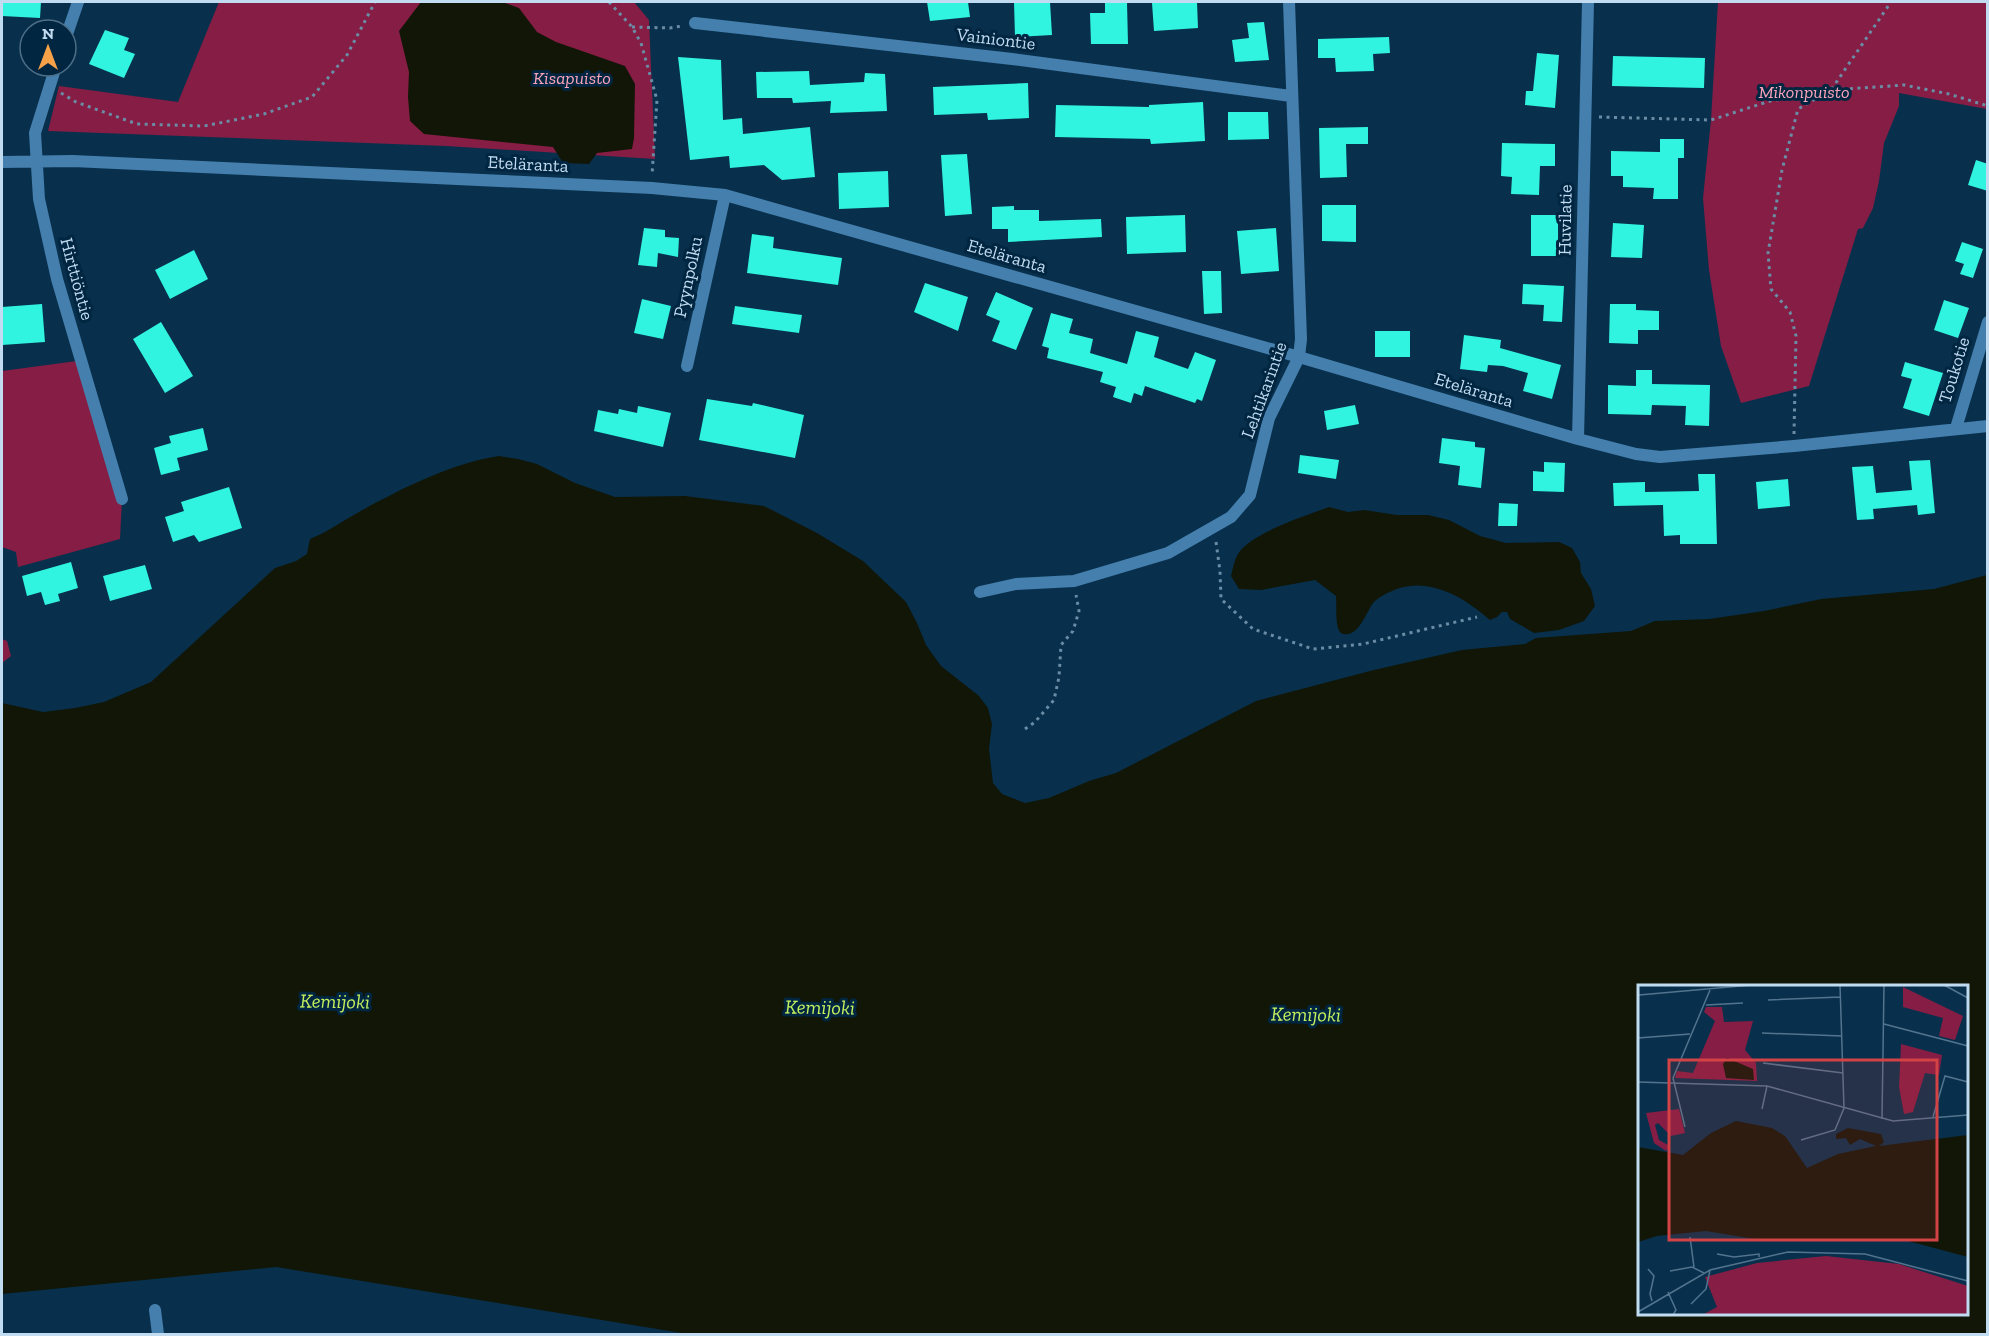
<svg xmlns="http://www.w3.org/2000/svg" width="1989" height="1336" viewBox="0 0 1989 1336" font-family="'Zilla Slab',serif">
	<rect width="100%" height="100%" fill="#08304c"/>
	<path fill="#861d44" d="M219,2H634L649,20L655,159L446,146L48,131L59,86L178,102Z
		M1718,2H1987V109L1899,93V106L1884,143L1879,181L1873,208L1863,228L1858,229L1809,386L1741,403L1721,346L1709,270L1703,198L1711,120Z
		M77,361L122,499L120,539L18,567L16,552L2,547V371Z
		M2,639L7,641L11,656L2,663Z"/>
	<path fill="#111607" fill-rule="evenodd" d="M421,2H502L519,8L537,32L556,42L625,66L635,84L634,138L632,149L597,153L589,164L563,163L553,147L424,134L410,121L408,97L409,72L399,31Z
		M499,456L518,459L537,464L575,483L615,497L685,496L764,506L817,533L863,561L906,602L917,623L926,645L941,666L979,696L988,708L992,724L989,749L993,783L1002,794L1025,803L1049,798L1089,781L1116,773L1256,701L1374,670L1462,650L1525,644L1536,638L1631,631L1655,621L1709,619L1764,611L1821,599L1934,589L1987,575V1334H688L276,1267L2,1294V703L43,712L75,708L104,702L151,682L275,568L296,561L307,554L310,539C330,531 347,518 366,508C407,486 453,463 499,456ZM1640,986H1966V1314H1640Z
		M1329,507L1348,512L1364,510L1397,515H1428L1449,520L1480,536L1506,543L1559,542L1572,548L1580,562L1581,573L1591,589L1595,606L1584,621L1559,630L1534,633L1510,619L1507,612H1502L1497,617L1490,620C1463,596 1425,574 1390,592C1385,594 1378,598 1374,602C1366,611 1360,637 1343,634C1334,632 1337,605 1336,596L1315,580L1261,590L1239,589L1231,576C1233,569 1234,560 1238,554C1249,534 1307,515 1329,507Z"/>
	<path fill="#30f4e0" d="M2,2H41L40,18L2,16Z
		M927,2H968L970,17L930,21Z
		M1014,2H1050L1052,35L1015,37Z
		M1105,2H1127L1128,44H1091L1090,13H1105Z
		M1178,2H1197L1198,28L1154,31L1152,3Z
		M1264,22L1269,60L1235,62L1232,40L1249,38L1247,23Z
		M105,30L129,38L124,50L135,54L124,78L89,64Z
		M1389,37L1390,53L1373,54L1374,71L1336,72L1335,58H1318V39Z
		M1537,53L1559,55L1555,108L1525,105L1526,91H1533Z
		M1613,56L1705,58L1704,88L1612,86Z
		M678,57L721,60L723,120L742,118L743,134L810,127L815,177L782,180L764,165L730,168L729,156L690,160Z
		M809,71L810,85L864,82L865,73L885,74L887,111L830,113L831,101L793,103L792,98H757L756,72Z
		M1028,83L1029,118L988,120L987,113L934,115L933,87Z
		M1203,102L1205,141L1151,144L1150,139L1055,137L1056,105L1149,107V105Z
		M1228,112H1268L1269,139L1228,140Z
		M1368,127V144H1346L1347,177L1320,178L1319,128Z
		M1660,139H1684V158H1678V199H1653L1654,188L1623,187V176H1611V151L1660,152Z
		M1502,143L1555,144V166H1540L1539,195L1511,194L1512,177L1501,176Z
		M967,154L972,214L945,216L941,155Z
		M1976,160L1988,164V191L1968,185Z
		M888,171L889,207L839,209L838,173Z
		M1322,205H1356V242L1322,241Z
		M1014,206V210H1039V221L1101,219L1102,237L1008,242V229H992V207Z
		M1185,215L1186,252L1127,254L1126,217Z
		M1531,215H1558V256H1531Z
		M1613,223L1644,225L1642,258L1611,257Z
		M644,228L665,230V237L679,238L678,257L658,253L657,267L638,265Z
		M1276,228L1279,271L1241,274L1237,231Z
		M752,234L774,237L773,248L842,258L838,285L747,273Z
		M1962,242L1983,249L1973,278L1960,274L1964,264L1955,261Z
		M194,250L208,279L170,299L155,270Z
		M1202,271H1221L1222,313L1204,314Z
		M925,283L968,297L958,331L914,312Z
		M1523,284L1564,286L1562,322L1543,321L1544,305L1522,304Z
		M996,292L1033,308L1016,350L992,341L1000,321L986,315Z
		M642,299L671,306L663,339L634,333Z
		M1944,300L1969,308L1958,338L1934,330Z
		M42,304L45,342L2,345V307Z
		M1610,304H1636V310L1659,311V330H1638V344L1609,343Z
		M735,306L802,315L799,333L732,324Z
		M1051,313L1073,319L1069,333L1093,339L1090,353L1127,364L1136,331L1159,337L1154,357L1188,369L1195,352L1216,360L1202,401L1197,399L1195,403L1145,386L1142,396L1134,393L1131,403L1113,397L1116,387L1100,382L1103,372L1047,358L1049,348L1042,346Z
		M161,322L193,376L165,393L133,339Z
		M1375,331H1410V357H1375Z
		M1464,335L1501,340L1500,348L1561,365L1552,399L1523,391L1528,373L1503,366L1488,365L1487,372L1460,369Z
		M1905,362L1943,373L1929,416L1903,408L1912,379L1901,376Z
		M1636,370H1652V384L1710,385L1709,426L1685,425L1686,406L1652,405L1651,415L1608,414V385L1636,386Z
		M707,399L752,406L753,403L804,415L795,458L699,440Z
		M1355,405L1359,424L1327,430L1324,411Z
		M638,406L671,413L663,447L594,431L598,410L618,414L619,409L637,413Z
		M203,428L208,450L177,458L180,470L161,475L154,448L171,443L169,436Z
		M1442,438L1475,442V447L1485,448L1481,488L1458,485L1460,466L1439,463Z
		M1300,455L1339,460L1336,479L1298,473Z
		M1930,460L1935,513L1918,515L1917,505L1873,509L1874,519L1857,520L1852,467L1873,466L1876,493L1912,490L1909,461Z
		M1544,462L1565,463L1564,492L1533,491V471L1544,472Z
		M1698,474H1715L1717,544H1680V535L1664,536L1663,505L1614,506L1613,483L1645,482V492L1699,491Z
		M1788,479L1790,506L1758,509L1756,482Z
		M229,487L242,528L199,542L194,535L173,542L165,517L184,511L181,502Z
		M1499,503L1518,504L1517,526H1498Z
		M71,562L78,588L58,594L60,601L45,605L41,592L27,596L22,576Z
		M145,565L152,589L110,601L103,576Z"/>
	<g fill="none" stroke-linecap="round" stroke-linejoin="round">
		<path stroke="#6b8ca5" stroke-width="3" stroke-dasharray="3 4.5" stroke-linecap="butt" d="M609,2L632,27L641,43L657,100L652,175
			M632,27L670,28L682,26
			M61,93L76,102L137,124L204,126L264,114L312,97L347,55L375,2
			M1599,117L1711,120L1770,101L1831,90L1904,85L1949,94L1988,106
			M1794,434L1796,336L1790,312L1771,289L1768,253L1782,170L1798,109L1831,90L1891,2
			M1216,542L1220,571L1221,599L1253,629L1313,649L1363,644L1477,617
			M1025,729L1035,722L1054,700L1059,677L1061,645L1073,631L1079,611L1076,595"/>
		<path stroke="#457fad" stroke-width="12" d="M695,23L1012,59L1291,96
			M66,37L78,2
			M56,66L35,133L39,199L57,279L122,499
			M2,162L73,161L652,188L725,195L1299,357L1578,439L1636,454L1660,457L1794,446L1988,426
			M687,366L725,195
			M1956,428L1988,322
			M1578,439L1588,2
			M980,592L1016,584L1074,581L1168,553L1231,517L1250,495L1269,418L1299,357L1301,339L1289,2
			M155,1310L158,1334"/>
	</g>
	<g text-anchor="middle" stroke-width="6" stroke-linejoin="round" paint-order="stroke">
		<g font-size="18" fill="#c1dbf1" stroke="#002641">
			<text transform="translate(996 39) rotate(7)" y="6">Vainiontie</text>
			<text transform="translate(528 164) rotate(3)" y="6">Eteläranta</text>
			<text transform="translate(1565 220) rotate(-89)" y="6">Huvilatie</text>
			<text transform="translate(1007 256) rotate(16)" y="6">Eteläranta</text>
			<text transform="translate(688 277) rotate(-78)" y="6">Pyynpolku</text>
			<text transform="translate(77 279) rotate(75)" y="6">Hirttiöntie</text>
			<text transform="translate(1954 370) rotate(-73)" y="6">Toukotie</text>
			<text transform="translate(1264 390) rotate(-70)" y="6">Lehtikarintie</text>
			<text transform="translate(1474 390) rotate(17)" y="6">Eteläranta</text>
		</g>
		<g font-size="18" font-style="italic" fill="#fca4b9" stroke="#002641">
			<text x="572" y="84">Kisapuisto</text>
			<text x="1804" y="98">Mikonpuisto</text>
		</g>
		<g font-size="20" font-style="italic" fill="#c5f05e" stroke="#002641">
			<text transform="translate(335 1001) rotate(1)" y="7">Kemijoki</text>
			<text transform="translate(820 1007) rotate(1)" y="7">Kemijoki</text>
			<text transform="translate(1306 1014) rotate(1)" y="7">Kemijoki</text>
		</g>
	</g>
	<g transform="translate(1638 985)">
		<rect width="330" height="330" fill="#08304c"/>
		<path d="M265,2L325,31L317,55L301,51L305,33L265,22ZM68,22H84L86,37L115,36L107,65L118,78L119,96L37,93L39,86L55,88L77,36L66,27ZM263,59L304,70L301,90L287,88L275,127L266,129L261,102ZM41,124L47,148L33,151L20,138L17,140L21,155L32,161L28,166L16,158L8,128ZM188,271L261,279L330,301V330H64L79,322L67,292L119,278Z" fill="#861d44"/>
		<path d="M89,73L115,84L116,95L88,93L85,79ZM98,136L134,143L147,151L169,183L200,169L238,161L222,154L212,160L208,153L198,154V149L210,143L243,149L246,157L241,161L330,150V272L270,256H129L68,246L19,251L0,257V162L45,170L73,148Z" fill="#111607"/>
		<path fill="none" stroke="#52748e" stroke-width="1.5" d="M306,0L330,13M1,10L114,0M130,15L202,12M68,20L105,18M246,39L330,61M124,48L204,51M0,53L52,49M125,78L205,88M0,97L129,101L255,136L330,130M124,124L129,101M295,132L307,91L330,97M244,134L246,0M47,142L35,93L72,5M163,155L197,145L206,123L202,0M52,252L56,282M79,269L96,272L121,269V272M10,284L16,291L12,309L14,316M32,286L54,282L66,288M30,307L38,325L35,330M53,319L68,304L72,285M0,327L72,285L150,267L227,269L330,296"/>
		<path fill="#d34346" fill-opacity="0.15" stroke="#d34346" stroke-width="3" d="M31,75H299V255H31Z"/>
		<rect width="330" height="330" fill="none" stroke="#c1dbf1" stroke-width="3"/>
	</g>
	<rect width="1989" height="1336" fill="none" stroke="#c1dbf1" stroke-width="6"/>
	<g transform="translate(48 48)"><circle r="28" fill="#002641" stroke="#4d6e87" stroke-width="1.5"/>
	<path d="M0-4.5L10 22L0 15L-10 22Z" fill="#f7a148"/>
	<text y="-9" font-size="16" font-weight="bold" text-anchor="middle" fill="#c1dbf1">N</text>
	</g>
</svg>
